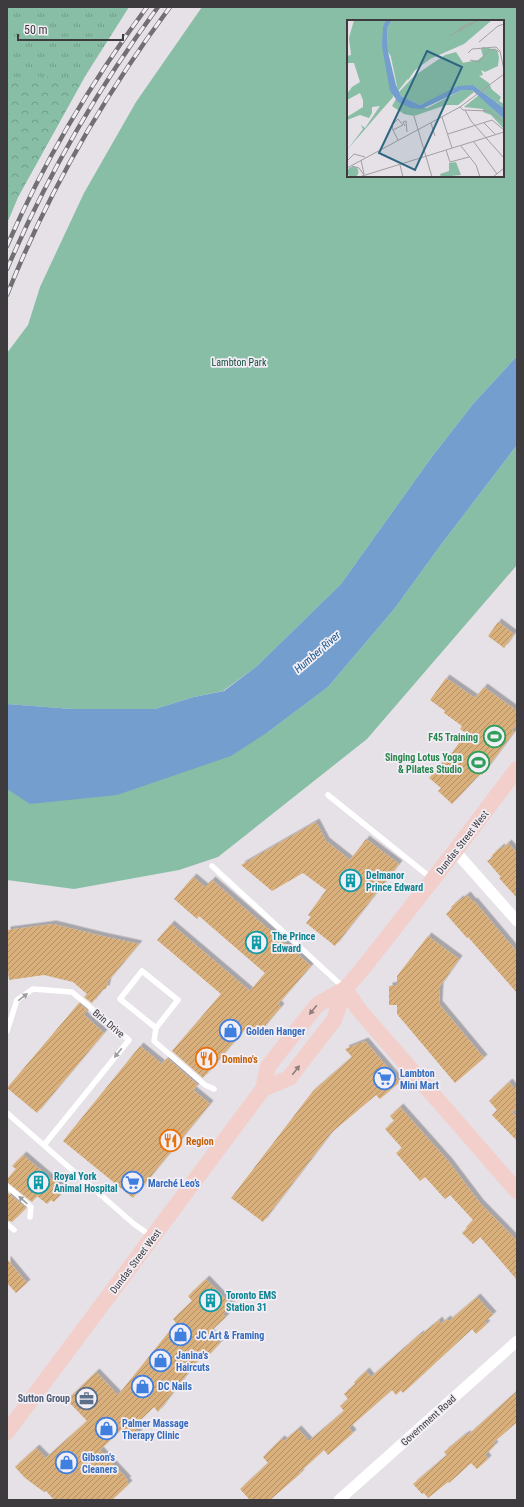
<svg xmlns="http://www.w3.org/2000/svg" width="524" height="1507" viewBox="0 0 524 1507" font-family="'Roboto Condensed',sans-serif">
	<defs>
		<pattern id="grass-tufts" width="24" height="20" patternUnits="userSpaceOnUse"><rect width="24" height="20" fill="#89bea6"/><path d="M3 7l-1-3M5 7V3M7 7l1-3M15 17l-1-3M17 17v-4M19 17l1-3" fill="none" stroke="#719c88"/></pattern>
		<pattern id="forest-crowns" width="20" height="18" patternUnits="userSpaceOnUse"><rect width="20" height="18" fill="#89bea6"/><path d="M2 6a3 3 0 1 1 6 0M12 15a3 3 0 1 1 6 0" fill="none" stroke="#719c88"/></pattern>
		<pattern id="building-hatch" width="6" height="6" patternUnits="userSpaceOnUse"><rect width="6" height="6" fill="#d9af7b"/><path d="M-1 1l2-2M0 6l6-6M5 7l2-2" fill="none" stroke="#b19066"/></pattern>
		<filter id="shadow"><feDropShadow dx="3.5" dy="-3.5" stdDeviation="0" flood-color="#0004"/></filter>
	</defs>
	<rect width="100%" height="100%" fill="#e5e1e7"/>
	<path fill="url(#grass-tufts)" d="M7,7H129L84,78L18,197L7,223Z"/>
	<path fill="url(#forest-crowns)" d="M32,76L84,78L18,197L7,223V86Z"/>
	<path fill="#89bea6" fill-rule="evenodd" d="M202,7H517V356L473,404L431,458L341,584L257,666L223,691L194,697L155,709H72L7,704V353L28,325L40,287L84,193L136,102ZM348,21H503V176H348Z
		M517,445V565L367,739L218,857L179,870L74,889L7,880V789L268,732L328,687L395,608L440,546Z"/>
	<path fill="#739ecd" d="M517,356V445L440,546L395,608L328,687L268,732L231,756L117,795L30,804L7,789V704L72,709H155L194,697L224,691L257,666L341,584L431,458L473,404Z"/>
	<path fill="url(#building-hatch)" filter="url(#shadow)" d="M498,622L514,634L504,648L488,636Z
		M446,678L475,698L484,687L517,711V724L512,730L514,732L482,775L480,774L452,804L438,791L441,788L429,778L448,756L449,757L466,733L460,729L462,726L444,713L445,711L430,700Z
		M316,822L326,841L350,860L366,839L399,864L335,946L306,923L311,917L308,915L326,890L303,873L272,891L241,865Z
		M508,843L517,853V898L499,878L501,877L487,861L493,857L492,855L501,847L502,849Z
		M193,877L205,887L212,880L311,966L278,1004L281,1007L257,1035L247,1027L203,1078L172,1051L221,994L157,940L171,924L250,991L265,973L199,916L197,919L174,899Z
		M467,895L473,902L474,901L517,952V993L468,937L467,938L446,914L452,908L451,907L460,899L461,900Z
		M53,924L102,936L139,944L108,981L106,989H103L92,1003L84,997L87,994L73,982L44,975L9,980L7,963V930Z
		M428,936L459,959L440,986L439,1004L484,1058L455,1083L397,1014V1005H389V986L397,985V976Z
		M79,1003L87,1010L84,1015L104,1033L37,1113L7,1088Z
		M365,1041L400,1082L380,1099L376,1095L331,1133L263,1222L231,1198L313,1091L352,1057L345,1049Z
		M140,1046L162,1064L167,1058L198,1085L193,1090L210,1104L133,1198L63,1141Z
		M509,1082L513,1087H517V1108L512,1112L517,1118V1141L492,1115L497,1110L489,1101Z
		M400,1107L449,1162L480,1203L517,1241V1280L480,1237L473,1244L462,1233L467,1228L466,1227L473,1220L450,1195L445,1199L425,1177L420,1181L396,1153L402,1148L385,1129L394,1121L390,1116Z
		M23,1155L64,1190L54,1202L51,1200L47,1204L37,1196L32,1202L7,1182V1179L16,1169L12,1166Z
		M7,1192L26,1208L12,1222L7,1220Z
		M7,1259L27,1283L16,1293L7,1283Z
		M206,1279L232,1306L223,1314L226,1317L210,1332L220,1343L207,1357L204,1352L158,1412L154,1407L133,1427L139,1433L131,1441L121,1430L100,1450L128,1480L126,1481L129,1484L112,1500H54L46,1491L44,1492L25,1478L15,1467L36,1448L46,1458L87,1421L67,1400L96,1372L118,1395L176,1323L173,1319L192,1301L188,1296Z
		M477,1297L493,1315L484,1322L487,1324L476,1334L472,1329L403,1393L401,1390L396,1395L392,1390L349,1428L353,1433L328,1455L324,1450L300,1472L301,1473L270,1500H250L240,1489L268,1463L263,1457L281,1439L284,1441L298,1429L309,1441L344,1411L340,1406L348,1399L344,1394L355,1384L354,1382L366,1371L371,1377L420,1334L421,1335L439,1320L441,1324L447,1319L449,1321Z
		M517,1391V1422L493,1443L495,1445L485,1455L488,1459L477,1469L471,1463L449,1483L448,1482L428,1498L424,1493L422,1494L413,1484L447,1455L444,1452L462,1437L467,1434L468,1435Z"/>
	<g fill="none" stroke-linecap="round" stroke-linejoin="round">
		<path stroke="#fff" stroke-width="5.5" d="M328,795L431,878
			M212,866L343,987
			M156,1028L120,999L142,971L178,1000L156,1028L154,1041L205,1085L214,1089
			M7,1031L17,1000L33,989L72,992L129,1040L44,1145
			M7,1113L134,1224L151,1236
			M7,1186L31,1207L30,1217
			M7,1224L14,1230"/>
		<path stroke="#fff" stroke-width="11" d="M455,851L517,921
			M339,1500L517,1341"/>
		<path stroke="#f2cfca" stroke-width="16" d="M345,989L360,1011L517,1191
			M263,1089L289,1078L334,1020L345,989
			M7,1432L263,1089L268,1067L273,1060L317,1005L345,989L360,972L455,851L517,769"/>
		<defs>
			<path id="rail" d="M7,246C44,161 92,81 147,7
				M7,269C47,176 98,88 158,7
				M7,295C48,192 104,96 170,7"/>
		</defs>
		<use href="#rail" stroke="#726f72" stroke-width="4.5"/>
		<use href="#rail" stroke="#f2eef5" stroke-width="3" stroke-dasharray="9" stroke-linecap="butt"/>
	</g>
	<defs><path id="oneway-solid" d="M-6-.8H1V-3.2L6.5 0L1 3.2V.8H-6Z"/></defs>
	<g fill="#9e9d9e">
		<use href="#oneway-solid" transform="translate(23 997) rotate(-37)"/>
		<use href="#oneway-solid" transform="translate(118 1053) rotate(129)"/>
		<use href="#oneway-solid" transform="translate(23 1200) rotate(-138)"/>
	</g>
	<g fill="#8e7e7c">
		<use href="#oneway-solid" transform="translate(313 1010) rotate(129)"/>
		<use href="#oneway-solid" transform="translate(296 1070) rotate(-52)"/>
	</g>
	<defs>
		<symbol id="stadium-ring" viewBox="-11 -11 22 22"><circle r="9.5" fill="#f2eef5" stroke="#2e9e5b" stroke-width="1.5"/><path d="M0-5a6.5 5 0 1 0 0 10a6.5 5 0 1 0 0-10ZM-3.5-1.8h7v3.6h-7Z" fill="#2e9e5b"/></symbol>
		<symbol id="building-ring" viewBox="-11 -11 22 22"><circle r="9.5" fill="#f2eef5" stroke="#0f9aa8" stroke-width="1.5"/><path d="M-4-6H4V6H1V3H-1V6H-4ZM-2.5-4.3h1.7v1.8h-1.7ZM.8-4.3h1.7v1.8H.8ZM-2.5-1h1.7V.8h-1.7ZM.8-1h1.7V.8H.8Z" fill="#0f9aa8"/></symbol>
		<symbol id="shop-ring" viewBox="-11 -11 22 22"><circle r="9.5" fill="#f2eef5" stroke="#3f7fe0" stroke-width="1.5"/><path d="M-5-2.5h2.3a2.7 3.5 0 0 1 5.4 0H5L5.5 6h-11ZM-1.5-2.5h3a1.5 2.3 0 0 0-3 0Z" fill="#3f7fe0"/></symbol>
		<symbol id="restaurant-ring" viewBox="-11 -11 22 22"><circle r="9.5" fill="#f2eef5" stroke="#e8710a" stroke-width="1.5"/><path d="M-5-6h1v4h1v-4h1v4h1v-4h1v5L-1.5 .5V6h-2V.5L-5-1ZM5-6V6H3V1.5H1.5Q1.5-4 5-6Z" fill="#e8710a"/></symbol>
		<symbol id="supermarket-ring" viewBox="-11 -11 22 22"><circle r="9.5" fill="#f2eef5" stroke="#3f7fe0" stroke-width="1.5"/><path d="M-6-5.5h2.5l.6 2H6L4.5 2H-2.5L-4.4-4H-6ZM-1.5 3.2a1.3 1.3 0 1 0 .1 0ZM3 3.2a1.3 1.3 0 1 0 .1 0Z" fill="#3f7fe0"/></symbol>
		<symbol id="office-ring" viewBox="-11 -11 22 22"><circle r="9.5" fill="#f2eef5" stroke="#5c6f8a" stroke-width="1.5"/><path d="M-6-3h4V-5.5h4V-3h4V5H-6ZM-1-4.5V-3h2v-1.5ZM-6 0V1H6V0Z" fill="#5c6f8a"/></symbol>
	</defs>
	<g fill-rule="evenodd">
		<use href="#stadium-ring" x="482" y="724" width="25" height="25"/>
		<use href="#stadium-ring" x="466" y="750" width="25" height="25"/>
		<use href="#building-ring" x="338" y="868" width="25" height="25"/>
		<use href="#building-ring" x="244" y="930" width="25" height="25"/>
		<use href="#shop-ring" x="218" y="1018" width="25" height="25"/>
		<use href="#restaurant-ring" x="194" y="1046" width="25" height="25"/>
		<use href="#supermarket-ring" x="372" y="1066" width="25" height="25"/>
		<use href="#restaurant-ring" x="158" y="1128" width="25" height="25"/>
		<use href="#building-ring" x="26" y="1170" width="25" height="25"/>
		<use href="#supermarket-ring" x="120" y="1170" width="25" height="25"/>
		<use href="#building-ring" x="198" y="1288" width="25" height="25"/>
		<use href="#shop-ring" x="168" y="1322" width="25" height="25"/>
		<use href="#shop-ring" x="148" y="1348" width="25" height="25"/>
		<use href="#shop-ring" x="130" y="1374" width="25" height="25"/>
		<use href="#office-ring" x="74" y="1386" width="25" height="25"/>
		<use href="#shop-ring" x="94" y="1416" width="25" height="25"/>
		<use href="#shop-ring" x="54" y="1450" width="25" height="25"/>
	</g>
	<g text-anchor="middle" stroke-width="3.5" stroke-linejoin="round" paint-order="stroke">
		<g font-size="10" fill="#114a36" stroke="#f2eef5">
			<text x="239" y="366">Lambton Park</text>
		</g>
		<g font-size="10" font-weight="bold" fill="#27864d" stroke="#f2eef5" text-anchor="end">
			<text x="478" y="741">F45 Training</text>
			<text x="462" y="761">Singing Lotus Yoga<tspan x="462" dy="12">&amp; Pilates Studio</tspan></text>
		</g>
		<g font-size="10" fill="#3d3b3d" stroke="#f2eef5">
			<text transform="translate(462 842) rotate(-52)" y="4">Dundas Street West</text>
			<text transform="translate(109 1023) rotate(40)" y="4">Brin Drive</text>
			<text transform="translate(135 1261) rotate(-53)" y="4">Dundas Street West</text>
			<text transform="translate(428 1420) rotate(-42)" y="4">Government Road</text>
		</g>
		<g font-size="10" font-weight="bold" fill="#0d838f" stroke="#f2eef5" text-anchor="start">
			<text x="366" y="879">Delmanor<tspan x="366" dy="12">Prince Edward</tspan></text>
			<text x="272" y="940">The Prince<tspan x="272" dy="12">Edward</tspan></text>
			<text x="54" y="1180">Royal York<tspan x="54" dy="12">Animal Hospital</tspan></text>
			<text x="226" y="1299">Toronto EMS<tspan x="226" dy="12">Station 31</tspan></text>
		</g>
		<g font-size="10" font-weight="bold" fill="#366cbe" stroke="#f2eef5" text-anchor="start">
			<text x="246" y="1035">Golden Hanger</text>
			<text x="400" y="1077">Lambton<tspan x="400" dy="12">Mini Mart</tspan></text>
			<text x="148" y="1187">Marché Leo’s</text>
			<text x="196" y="1339">JC Art &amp; Framing</text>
			<text x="176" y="1359">Janina's<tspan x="176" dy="12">Haircuts</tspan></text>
			<text x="158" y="1390">DC Nails</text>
			<text x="122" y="1427">Palmer Massage<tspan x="122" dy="12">Therapy Clinic</tspan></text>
			<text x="82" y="1461">Gibson's<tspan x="82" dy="12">Cleaners</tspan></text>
		</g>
		<g font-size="10" font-weight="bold" fill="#c56008" stroke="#f2eef5" text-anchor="start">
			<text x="222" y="1063">Domino's</text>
			<text x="186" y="1145">Region</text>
		</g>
		<g font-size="10" font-weight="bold" fill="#4e5e75" stroke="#f2eef5" text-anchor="end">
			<text x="70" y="1402">Sutton Group</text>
		</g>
		<g font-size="11" font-style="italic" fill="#14538d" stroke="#f2eef5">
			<text transform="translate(317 652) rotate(-41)" y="4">Humber River</text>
		</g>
	</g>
	<g transform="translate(347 20)">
		<rect width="157" height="157" fill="#e5e1e7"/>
		<path d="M45,0H145L117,24L83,39L68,50L61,60L41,32L40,8Z" fill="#89bea6"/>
		<path d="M7,0H39L35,27L46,77L0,130L16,109L14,105L18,108L33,86L25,87V93L22,98L13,95L0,100V97L16,87V80L13,73L0,80V74L5,67L13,62L7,43H0V36L4,35L2,18ZM72,0H85L68,21L71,32L64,33L60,54L71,44L76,37L83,39L68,50L51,71L41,23L45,28L46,37L55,38L62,15ZM136,27L150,30L152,37L151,46L138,52L134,50L136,55L132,56L142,63L145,70L153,77L149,82L126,65L115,43L131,40L136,36L134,29ZM0.5 152a5.5 5.5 0 1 1 11 0a5.5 5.5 0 1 1-11 0Z" fill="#89bea6"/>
		<path d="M11,0H39L36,7L35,27L46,77L36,88L19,79L11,28ZM109,32L124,55L139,63L132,68L126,65L109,69L73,85L54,76L52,72L67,56L98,35ZM143,68L154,77L152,81L157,84V88L137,72ZM115,70H125L127,72L111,85H99L67,96L57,94L45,86L49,79L63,88H80ZM132,75L157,99V109L144,95L136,92V89L117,87ZM109,142L114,155L94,157L93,154L102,151V143Z" fill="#89bea6"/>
		<path d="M39,0H45L40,8L41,32L49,65L54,76L73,85L111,66L126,65L157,88V99L125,70H115L75,89L63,88L51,82L43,71L35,27L36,7Z" fill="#739ecd"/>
		<path fill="none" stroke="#a29fa3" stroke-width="1" d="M110,10L123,3L125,5M102,16L132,0M132,22L151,6L157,4M121,33L125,29L149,27L153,31L157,50M123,40L132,42L142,30L148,29L152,32M113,87L116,90L142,91L157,102M118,90L124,101L157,138M67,96L85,157M95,97L105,128M84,103L88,116M137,103L149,115M58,106L56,102L59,101L60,112M46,110L56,105L51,99L45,105L46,110L51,120M101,114L145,100L157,110M127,122L150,154M114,126L129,145L133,157M99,130L103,142L122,137M14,140L17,154M0,141L7,134L18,137M53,145L56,157M5,146L12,148L17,155M0,148L113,87L157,54M12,157L157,112M146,157L157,148"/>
		<path fill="#2e6580" fill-opacity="0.15" stroke="#2e6580" stroke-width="2" d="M80,31L115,47L68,150L32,133Z"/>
		<rect width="157" height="157" fill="none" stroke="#3d3b3d" stroke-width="2"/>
	</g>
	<rect width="524" height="1507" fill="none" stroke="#3d3b3d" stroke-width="16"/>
	<path d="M18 34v6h105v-6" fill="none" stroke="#3d3b3d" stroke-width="2"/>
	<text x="24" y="34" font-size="12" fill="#3d3b3d" stroke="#f2eef5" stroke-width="3" paint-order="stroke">50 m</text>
</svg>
